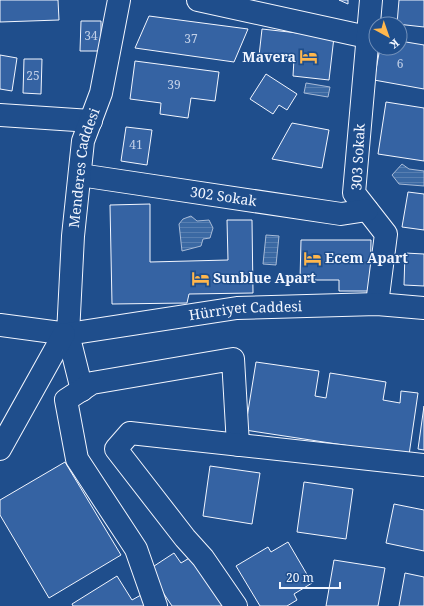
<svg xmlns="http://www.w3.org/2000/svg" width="424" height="606" viewBox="0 0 424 606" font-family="'Noto Serif',serif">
	<defs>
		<pattern id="water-rules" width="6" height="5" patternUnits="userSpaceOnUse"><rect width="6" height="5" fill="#3b69a3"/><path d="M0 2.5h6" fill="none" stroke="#587fb1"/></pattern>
	</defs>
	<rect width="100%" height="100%" fill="#1f4e8c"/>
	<path fill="url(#water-rules)" stroke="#a8bbd7" d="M306,83L330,87L328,97L304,93Z
		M402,164L409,169L424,171V186L399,184L392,175Z
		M191,216L197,221L209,220L213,228L210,238L203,239L201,246L182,251L179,224L183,219Z
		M266,235L279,236L276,265L263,264Z"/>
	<path fill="#3563a3" stroke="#f2f6ff" d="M0,0H58L59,20L0,22Z
		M339,0H348V4Z
		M399,0H424V27L397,24Z
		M149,16L248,29L234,62L135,48Z
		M81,21H101V51H80Z
		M262,29L334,37L329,80L293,76L294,59L259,56Z
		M400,41L424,45V89L374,80L380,48H400Z
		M0,55L17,58L12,91L0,89Z
		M24,59H42L41,94L23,93Z
		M135,61L219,72L215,101L191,98L188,118L160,114L161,103L130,99Z
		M266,74L297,94L287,110L279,105L273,114L250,99Z
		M386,102L424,108V161L378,154Z
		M292,123L329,130L322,168L272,159Z
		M126,127L152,130L147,165L121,161Z
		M408,192L424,194V230L402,227Z
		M150,204V262L228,260L227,220H252L253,293L189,294L187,303L112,304L110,205Z
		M301,240H371L370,291H339V280H300Z
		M405,253L424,254V286L404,285Z
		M256,362L319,371L315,396L326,398L330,373L386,382L383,400L400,403L401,391L418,393L409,455L245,430Z
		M424,406V450L418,449Z
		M65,462L121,555L49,598L0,515V500Z
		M210,466L260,473L252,524L203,516Z
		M304,482L353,489L346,539L297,532Z
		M394,504L424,510V551L386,543Z
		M288,542L312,583L294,594L297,600L287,606H260L236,566L268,547L271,552Z
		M174,553L181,563L191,557L223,606H172L148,570Z
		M334,560L385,568L378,606H326Z
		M405,573L424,577V606H399Z
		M117,576L132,600L141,595L148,606H73L72,604Z"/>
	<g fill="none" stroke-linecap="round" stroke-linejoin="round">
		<defs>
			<g id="minor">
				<path d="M198,0L367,37"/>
				<path d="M371,0L354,193L386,234L377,304"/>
				<path d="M0,115L91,121"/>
				<path id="s1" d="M80,175L341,214L367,210"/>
				<path id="s2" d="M0,325L68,334L73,236L83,141L101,93L119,0"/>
				<path id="s3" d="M82,390L68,334L237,308L377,304L424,308"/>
				<path d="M0,449L64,334"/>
				<path d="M156,606L136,549L77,459L66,400L92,383L233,359L238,445"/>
				<path d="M236,606L203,558L185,538L116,449L130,433L424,465"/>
			</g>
		</defs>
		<use href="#minor" stroke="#f2f6ff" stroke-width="24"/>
		<use href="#minor" stroke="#1f4e8c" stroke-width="22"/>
	</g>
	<defs>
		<symbol id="hotel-bare" viewBox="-9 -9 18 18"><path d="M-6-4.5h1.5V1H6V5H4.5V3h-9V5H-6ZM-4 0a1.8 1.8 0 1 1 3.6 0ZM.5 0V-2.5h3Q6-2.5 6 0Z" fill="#ffb74d" stroke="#1f4e8c" stroke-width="2.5" paint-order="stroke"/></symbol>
	</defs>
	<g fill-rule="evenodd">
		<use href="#hotel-bare" x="296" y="44" width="25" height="25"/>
		<use href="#hotel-bare" x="300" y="246" width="25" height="25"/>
		<use href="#hotel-bare" x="188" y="266" width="25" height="25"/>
	</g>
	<g text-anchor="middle" stroke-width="3" stroke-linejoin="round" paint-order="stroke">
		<g font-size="12" fill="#c3d1e8">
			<text x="91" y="40">34</text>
			<text x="191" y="43">37</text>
			<text x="400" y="68">6</text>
			<text x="33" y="80">25</text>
			<text x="174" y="89">39</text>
			<text x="136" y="149">41</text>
		</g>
		<g font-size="14" font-weight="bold" fill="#f2f6ff" stroke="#1f4e8c" text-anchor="start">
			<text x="296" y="62" text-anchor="end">Mavera</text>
			<text x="325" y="263">Ecem Apart</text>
			<text x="213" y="283">Sunblue Apart</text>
		</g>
		<g font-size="14" fill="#f2f6ff" stroke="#1f4e8c">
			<text transform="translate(358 157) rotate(-87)" y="5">303 Sokak</text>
			<text dy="5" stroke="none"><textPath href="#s2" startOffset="236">Menderes Caddesi</textPath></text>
			<text dy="5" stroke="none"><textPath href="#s1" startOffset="145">302 Sokak</textPath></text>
			<text dy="5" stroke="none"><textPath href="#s3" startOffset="237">Hürriyet Caddesi</textPath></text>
		</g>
	</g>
	<g transform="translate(388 36) rotate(140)"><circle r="19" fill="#1f4e8c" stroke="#7391ba"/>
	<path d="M0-3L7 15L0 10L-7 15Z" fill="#ffb74d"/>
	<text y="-6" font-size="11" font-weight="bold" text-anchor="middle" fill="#f2f6ff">K</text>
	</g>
	<path d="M280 582v6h60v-6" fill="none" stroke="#f2f6ff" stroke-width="2"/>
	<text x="286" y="582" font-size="12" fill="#f2f6ff" stroke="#1f4e8c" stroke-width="3" paint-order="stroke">20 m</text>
</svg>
